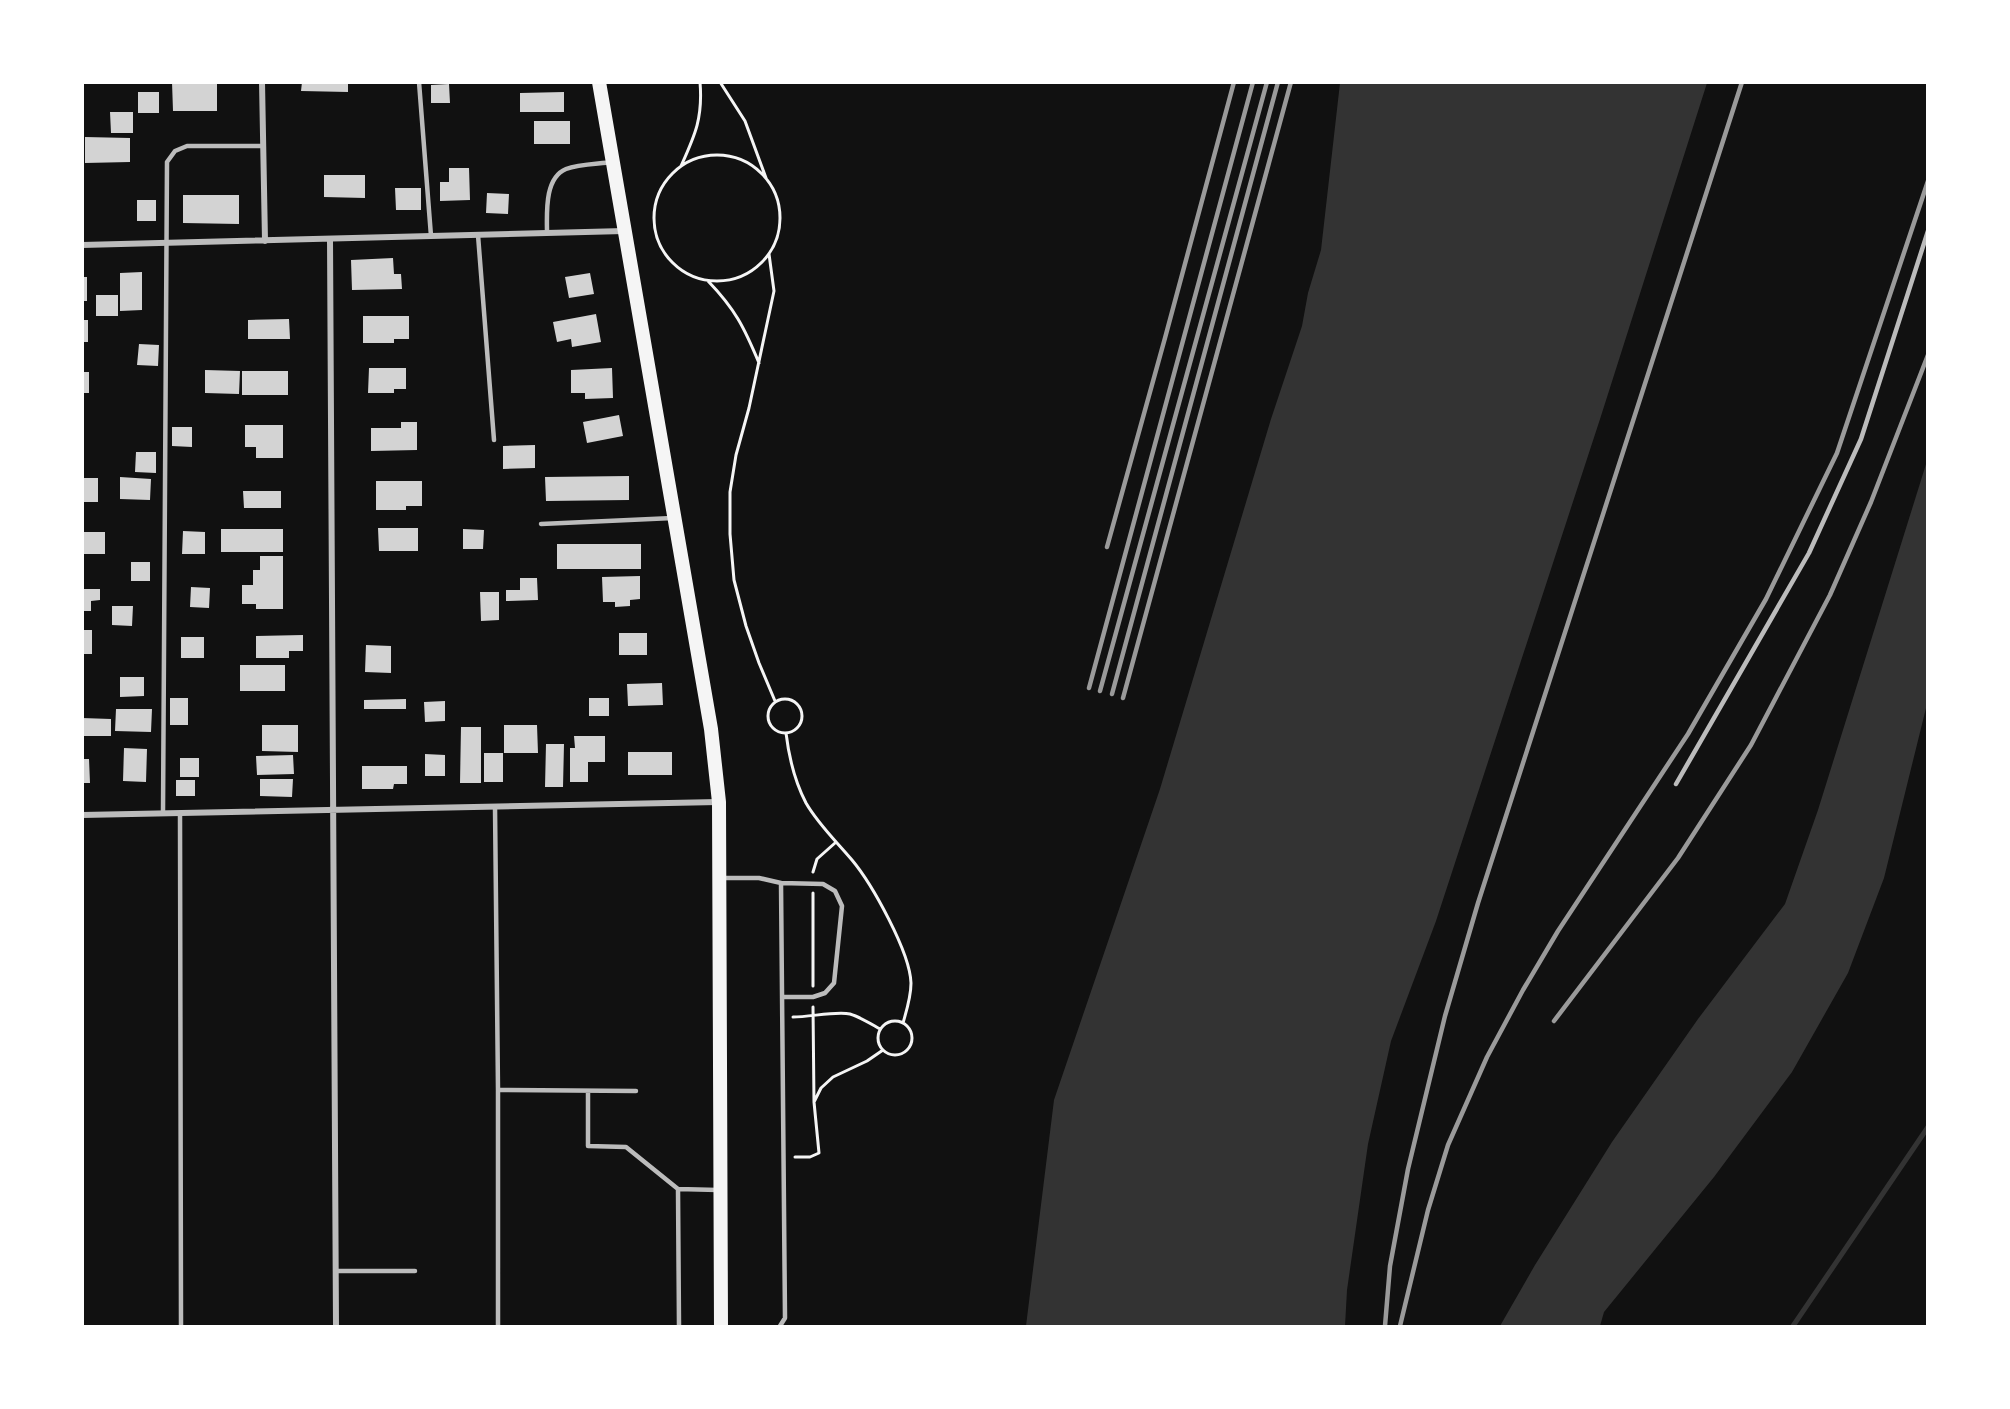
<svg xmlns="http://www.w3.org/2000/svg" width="2010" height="1409" viewBox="0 0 2010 1409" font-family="'Fira Sans Condensed',sans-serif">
	<rect width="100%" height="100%" fill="#111"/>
	<path fill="#333" d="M1340,83H1707L1601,416L1436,921L1391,1041L1368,1144L1347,1290L1345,1326H1026L1054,1100L1160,789L1271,419L1302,326L1308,293L1321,250Z
		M1927,461V704L1884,878L1848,973L1792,1072L1714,1177L1604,1312L1600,1326H1500L1535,1265L1612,1142L1698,1019L1785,904L1818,810Z"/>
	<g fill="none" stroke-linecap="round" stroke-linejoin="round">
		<path stroke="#333" stroke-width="5" d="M1793,1326L1928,1127"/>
	</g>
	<path fill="#d3d3d3" d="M172,82H217V111H173Z
		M302,82H348V92L301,91Z
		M449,84L450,103H431V85Z
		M138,92H159V113H138Z
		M564,92V112H520V93Z
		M110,112H133V133H111Z
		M534,121H570V144H534Z
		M85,137L130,138V162L85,163Z
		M449,168H469L470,200L440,201V182H449Z
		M324,175H365V198L324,197Z
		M395,188H421V210H396Z
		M487,193L509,194L508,214L486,213Z
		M183,195H239V224L183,223Z
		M137,200H156V221H137Z
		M393,258L394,274H401L402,289L352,290L351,260Z
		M142,272V310L120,311V273Z
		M590,273L594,294L569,298L565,277Z
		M82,277H87V301H82Z
		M96,295H118V316H96Z
		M596,314L601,342L572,347L571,339L557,342L553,322Z
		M363,316H409V339H394V343H363Z
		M289,319L290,339H248V320Z
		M82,320H88V342H82Z
		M139,344L159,345L158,366L137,365Z
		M369,368H406V389H394V393H368Z
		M612,368L613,398L585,399V393H571V370Z
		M205,370L240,371L239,394L205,393Z
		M242,371H288V395H242Z
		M82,372H89V393H82Z
		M619,415L623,436L587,443L583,422Z
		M401,422H417V450L371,451V428H401Z
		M245,425H283V458H256V447H245Z
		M172,427H192V447L172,446Z
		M535,445V468L503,469V446Z
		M136,452H156V473L135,472Z
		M629,476V500L546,501L545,477Z
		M120,477L151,479L150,500L120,499Z
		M82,478H98V502H82Z
		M376,481H422V506H406V510H376Z
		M243,491H281V508H244Z
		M378,528H418V551H379Z
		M221,529H283V552H221Z
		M463,529L484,530L483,549H463Z
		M183,531L205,532V554H182Z
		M82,532H105V554H82Z
		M557,544H641V569H557Z
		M260,556H283V609H256V604H242V585H253V570H260Z
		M131,562H150V581H131Z
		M640,576V599L630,600V606L615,607V602H603L602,577Z
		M520,578H537L538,600L506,601V590H520Z
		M191,587L210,588L209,608L190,607Z
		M82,589H100V600L91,601V611H82Z
		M480,592H499V620L481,621Z
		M112,606H133L132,626L112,625Z
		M82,630H92V654H82Z
		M619,633H647V655H619Z
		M303,635V651H289V658H256V636Z
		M181,637H204V658H181Z
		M366,645L391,646V673L365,672Z
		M240,665H285V691H240Z
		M120,677H144V696L120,697Z
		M662,683L663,705L628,706L627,684Z
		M170,698H188V725H170Z
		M589,698H609V716H589Z
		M406,699V709H364V700Z
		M445,701V721L425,722L424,702Z
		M116,709H152L151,732L115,731Z
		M82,718L111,719V736H82Z
		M262,725H298V752L262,751Z
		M504,725H537L538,753H504Z
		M461,727H481V783H460Z
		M574,736H605V762H588V782H570V748H575Z
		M546,744H564L563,787H545Z
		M124,748L147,749L146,782L123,781Z
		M628,752H672V775H628Z
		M484,753H503V782H484Z
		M425,754L445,755V776H425Z
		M293,755L294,774L257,775L256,756Z
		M180,758H199V777H180Z
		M82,759H89L90,783H82Z
		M362,766H407V784H394L393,789H362Z
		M260,779H293L292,797L260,796Z
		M176,780H195V796H176Z"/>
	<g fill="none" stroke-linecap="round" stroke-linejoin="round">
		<path stroke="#f5f5f5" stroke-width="3" d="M720,82L745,121L766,178
			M654 218a63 63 0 1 1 126 0a63 63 0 1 1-126 0Z
			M681,166C695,135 703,118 700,82
			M769,254L774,291L749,408L736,455L730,492V534L734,580L746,626L759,663L775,701
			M708,281C735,309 744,327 759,363
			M768 716a17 17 0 1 1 34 0a17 17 0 1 1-34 0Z
			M786,733C789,758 794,780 806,803C818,824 836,841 852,860C872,884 910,952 911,983C911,997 907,1009 903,1023
			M813,872L817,859L835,843
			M813,893V986
			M813,1007L814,1102
			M793,1017C810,1017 836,1011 850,1014C860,1017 871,1024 880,1029
			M878 1038a17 17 0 1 1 34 0a17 17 0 1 1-34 0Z
			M795,1157H810L819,1153L814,1102L821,1088L833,1077L867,1061L883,1050"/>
		<path stroke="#bcbcbc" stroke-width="4.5" d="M419,82L431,236
			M547,233C547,214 544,178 566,169C579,164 598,164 612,162
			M478,235L494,440
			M541,524L673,518
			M1676,784L1809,553L1861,439L1928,231
			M495,807L498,1090V1326
			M163,813L167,162L175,151L187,146H262
			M180,813L181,1326
			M722,878H759L781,883L785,1318L780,1326
			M781,883L823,884L835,891L842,906L834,983L825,993L813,997H782
			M498,1090L636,1091
			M588,1091V1146L626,1147L678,1189L679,1326
			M678,1189L718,1190
			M336,1271H415"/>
		<path stroke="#bcbcbc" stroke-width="6" d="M262,82L265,241
			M330,239L336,1326
			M82,245L624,231
			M82,815L718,802"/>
		<path stroke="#f5f5f5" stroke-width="14" d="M599,82L711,729L719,802L721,1326"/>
		<path stroke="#9a9a9a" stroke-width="4.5" d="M1107,547L1165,338L1234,82
			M1089,688L1253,82
			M1100,691L1267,82
			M1112,694L1278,82
			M1123,698L1291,82
			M1554,1021L1678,858L1751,745L1830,595L1871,502L1928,355
			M1385,1326L1390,1266L1408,1169L1445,1016L1478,903L1742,82
			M1400,1326L1428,1210L1448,1145L1487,1057L1523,990L1558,931L1688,734L1766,599L1837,453L1928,181"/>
	</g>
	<rect width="2010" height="1409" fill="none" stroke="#ffffff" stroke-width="168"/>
</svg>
